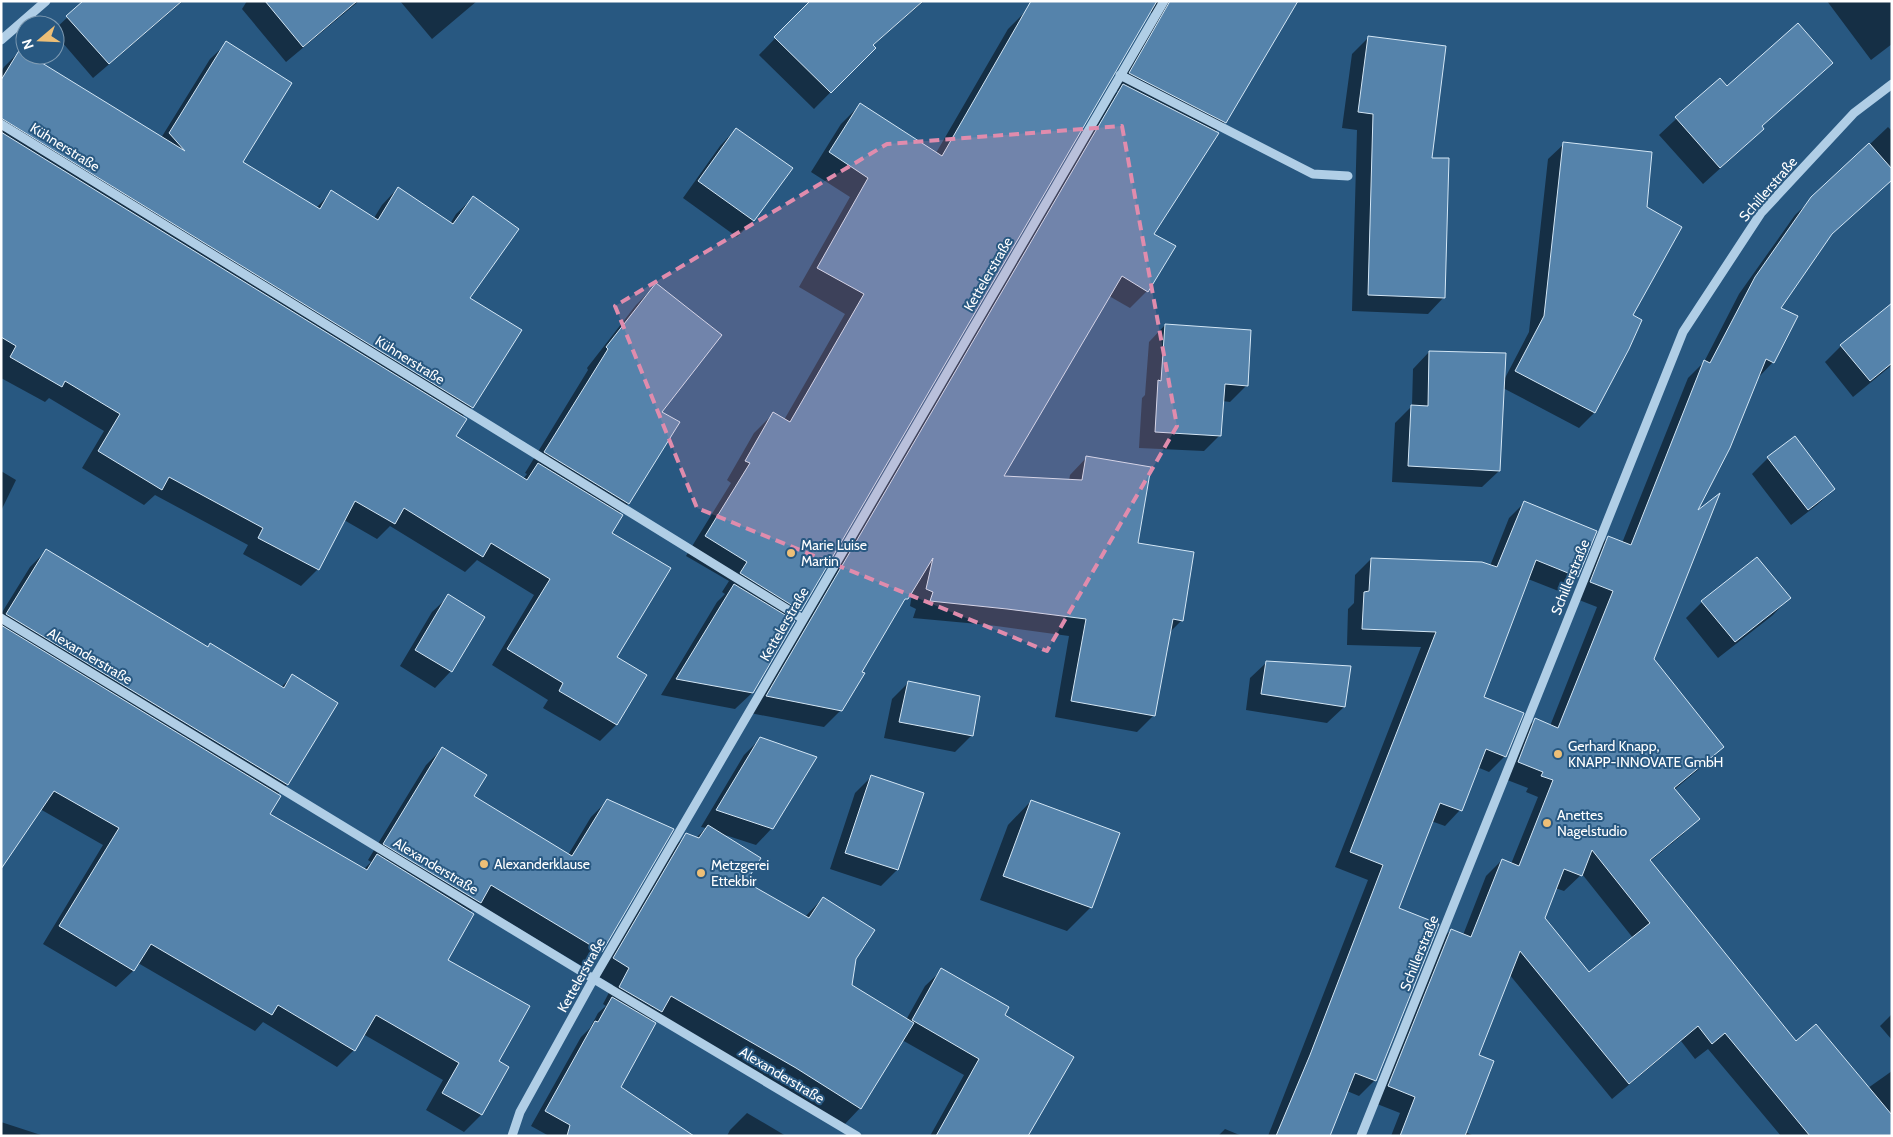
<svg xmlns="http://www.w3.org/2000/svg" width="1893" height="1137" viewBox="0 0 1893 1137" font-family="Cabin,sans-serif">
	<rect width="100%" height="100%" fill="#285881"/>
	<path fill="#0007" fill-rule="evenodd" d="M85,1H183L93,78L55,34V29Z
		M247,1H359L286,62L242,9Z
		M400,1H477L432,39Z
		M811,1H924L872,46L874,48L814,109L759,55Z
		M1062,1H1274L1225,122L1215,132L1152,234L1147,291L1130,308L1109,296L1001,477L1069,481L1070,475L1087,457L1136,544L1182,620L1169,633L1154,715L1137,732L1055,717L1069,636L989,625L913,618L916,609L910,606L913,589L899,606L860,673L841,710L824,727L750,713L1106,102L1118,91L1114,89L1155,17L1150,11L800,610L790,620L752,693L735,709L661,695L717,602L725,594L722,592L729,581L686,556L731,483L727,480L754,433L773,414L784,420L845,314L799,287L850,197L811,172L841,124L860,105L936,153L1008,29L1027,10Z
		M1827,1H1892V44L1871,60Z
		M1369,37L1430,159L1444,297L1428,314L1352,311L1357,130L1342,128L1352,54Z
		M227,43L241,163L316,208L332,192L374,218L382,205L398,188L450,224L456,214L473,198L468,298L472,407L462,417L454,437L523,479L527,474L525,473L588,370L587,368L636,305L656,285L661,412L678,423L628,504L618,514L610,533L616,658L645,675L616,725L600,741L543,708L548,700L492,665L534,595L477,560L465,572L390,526L377,539L344,520L318,569L301,586L243,554L248,545L155,495L144,505L82,468L104,431L49,398L45,402L1,378V72L4,67L20,51L161,138L210,59Z
		M1831,63L1761,127L1763,129L1746,145L1703,184L1659,135L1719,79L1727,88Z
		M1888,127L1892,131V179L1828,237L1779,308L1773,362L1757,379L1695,514L1653,659L1723,747L1706,763L1674,790L1698,819L1682,835L1649,862L1796,1043L1868,1088L1892,1071V1136H1781L1708,1049L1695,1059L1681,1041L1612,1099L1509,974L1477,1056L1465,1132L1474,1136H1391L1400,1113L1372,1102L1435,946L1451,930L1463,935L1486,876L1502,860L1511,864L1538,797L1526,792L1528,788L1502,778L1519,736L1535,720L1550,726L1597,607L1574,598L1592,554L1608,537L1622,543L1688,378L1704,362L1739,294L1795,215ZM1582,874L1633,938L1589,974L1543,918L1555,888L1564,891Z
		M736,129L791,168L753,221L737,237L683,198L720,146Z
		M1564,144L1632,316L1628,349L1594,413L1579,428L1503,388L1499,471L1482,487L1392,482L1395,423L1412,406L1413,369L1429,352L1504,380L1529,332L1548,159Z
		M1892,305V365L1853,397L1825,362L1841,346Z
		M1165,325L1247,385L1230,402L1222,401L1220,435L1204,451L1139,448L1142,398L1145,395L1149,342Z
		M1768,458L1834,489L1817,505L1791,525L1752,474Z
		M1,471L16,480L1,511Z
		M1524,503L1577,576L1561,592L1528,579L1482,698L1505,756L1489,772L1477,767L1460,810L1445,826L1431,821L1397,908L1375,1080L1359,1096L1347,1091L1326,1136H1268L1368,880L1335,867L1421,647L1347,645L1348,609L1354,603L1355,575L1371,559L1490,566L1509,518Z
		M46,551L207,648L280,688L293,676L336,703L287,785L277,795L269,815L363,870L371,862L368,860L426,765L442,749L473,796L568,855L591,817L608,800L601,951L585,968L478,904L470,912L446,961L497,1062L507,1068L481,1115L464,1132L426,1110L443,1080L363,1034L354,1050L337,1067L263,1022L255,1031L138,963L133,971L116,987L43,944L103,845L40,809L1,859V614L30,567Z
		M449,596L451,671L435,688L400,666L432,612Z
		M1789,598L1773,615L1718,658L1686,618L1702,602Z
		M1267,662L1344,707L1327,723L1246,710L1250,678Z
		M908,683L972,735L955,752L884,738L892,699Z
		M760,739L772,828L756,845L722,834L744,883L805,917L823,898L855,958L851,986L906,1020L925,986L942,970L1003,1016L1027,1134L1030,1136H930L964,1075L902,1040L860,1108L844,1125L657,1015L650,1022L619,1087L670,1136H549L531,1126L581,1037L590,1028L598,1013L606,1006L603,1004L613,985L597,976L669,852L686,835L696,838L706,828L701,827L744,755Z
		M872,776L897,870L881,886L830,869L855,793Z
		M1031,801L1091,907L1067,931L980,900L1008,825Z
		M1892,1014V1040L1880,1026Z
		M747,1113L786,1136H727L730,1130Z
		M1,1122L44,1136H1Z
		M1225,1129L1242,1136H1218Z"/>
	<path fill="#5583ab" stroke="#d3e6f5" fill-rule="evenodd" d="M83,1H182L109,64L66,16Z
		M265,1H357L303,47Z
		M810,1H923L873,45L876,48L831,93L774,37Z
		M1031,1H1157L801,611L740,573L747,562L705,536L750,463L745,461L773,412L790,422L864,294L817,268L868,178L829,152L860,103L942,156Z
		M1170,1H1298L1226,123L1129,73Z
		M1798,23L1833,63L1762,126L1764,129L1720,168L1675,117L1720,78L1727,86Z
		M1368,36L1446,46L1432,158H1449L1445,298L1368,295L1373,114L1358,112Z
		M226,41L292,83L243,162L320,209L331,190L378,220L398,187L453,224L473,196L519,229L470,298L522,330L473,408L1,118V80L20,49L25,52V55H29L185,151L169,133Z
		M1123,84L1219,133L1154,234L1176,246L1148,292L1122,276L1004,476L1082,480L1086,456L1151,467L1138,543L1194,552L1183,621L1173,619L1155,716L1071,701L1086,619L1007,609L930,601L933,592L926,589L933,558L908,599H905L862,672L865,673L842,711L766,696Z
		M736,128L793,168L754,221L698,181Z
		M1,132L467,419L456,436L527,480L538,463L623,515L612,533L671,568L617,657L647,675L617,725L559,691L563,683L507,649L550,579L491,543L483,557L404,508L395,524L355,501L319,570L258,538L263,528L169,477L162,490L98,451L120,414L65,381L62,387L10,357L16,346L1,337Z
		M1563,142L1652,152L1647,207L1682,227L1633,315L1642,320L1629,349L1595,413L1515,371L1544,316Z
		M1869,143L1892,169V180L1832,234L1781,308L1798,316L1774,363L1766,359L1730,448L1698,510L1720,493L1654,659L1724,747L1674,788L1700,819L1650,860L1796,1041L1816,1024L1892,1115V1136H1810L1725,1033L1712,1044L1698,1026L1629,1084L1520,951L1479,1055L1494,1061L1465,1136H1400L1415,1097L1388,1086L1451,929L1471,937L1502,859L1519,866L1553,780L1541,776L1543,772L1518,762L1535,718L1558,728L1613,591L1590,582L1608,536L1631,545L1704,360L1710,363L1755,277L1811,197ZM1592,850L1650,923L1589,972L1545,918L1564,869L1582,876Z
		M656,283L722,335L662,412L680,422L629,504L544,452L608,349L606,347Z
		M1892,303V363L1870,381L1840,345Z
		M1165,324L1251,330L1248,386L1225,384L1221,436L1155,432L1158,380L1161,381Z
		M1429,351L1506,353L1500,471L1408,466L1411,405L1428,406Z
		M1795,436L1835,489L1808,510L1767,457Z
		M1524,501L1597,531L1578,577L1536,560L1484,697L1524,713L1506,757L1486,749L1462,811L1440,803L1399,908L1439,924L1376,1081L1355,1073L1330,1136H1276L1310,1055L1383,865L1350,852L1436,632L1362,629L1364,592L1369,591L1371,558L1482,562L1497,567Z
		M46,549L208,647L210,643L284,688L292,674L338,703L288,785L6,614Z
		M1757,557L1791,598L1735,642L1701,601Z
		M734,584L795,621L753,693L676,679Z
		M448,594L485,617L452,672L415,650Z
		M1,625L281,796L270,814L367,870L377,854L474,914L448,960L530,1006L499,1061L509,1067L482,1115L442,1093L459,1063L376,1015L355,1051L278,1005L272,1015L151,944L134,971L59,926L119,828L54,791L1,869Z
		M1266,661L1351,666L1345,707L1261,694Z
		M908,681L980,696L973,736L899,722Z
		M760,737L817,757L773,829L716,810Z
		M442,747L487,775L474,796L572,856L607,799L674,829L602,952L491,885L481,903L383,844Z
		M871,775L924,793L898,870L845,853Z
		M1031,800L1120,833L1092,908L1003,876Z
		M708,825L761,858L746,882L809,918L823,897L875,930L856,959L852,985L914,1023L861,1109L796,1068L671,996L662,1012L619,987L629,968L613,958L686,833L699,838Z
		M941,968L1009,1007L1005,1015L1074,1057L1028,1136H936L979,1059L912,1020Z
		M612,997L656,1023L621,1087L694,1136H567L570,1125L545,1111L595,1021L598,1022Z"/>
	<g fill="none" stroke-linecap="round" stroke-linejoin="round">
		<path stroke="#b0cee6" stroke-width="9" d="M1,40L46,1
			M1120,75L1313,174L1348,176
			M1,124L803,619
			M1,618L612,990L857,1136
			M512,1136L520,1112L594,978L1164,1
			M1361,1136L1683,332L1761,213L1854,113L1892,84"/>
	</g>
	<path fill="#e08cad" fill-opacity="0.2" stroke="#e08cad" stroke-width="4" stroke-dasharray="10 6" stroke-linejoin="round" d="M1122,126L1177,426L1047,651L697,508L615,306L887,144Z"/>
	<g fill="#edbf77" stroke="#285881" stroke-width="2">
		<circle cx="791" cy="553" r="5"/>
		<circle cx="1558" cy="754" r="5"/>
		<circle cx="1547" cy="823" r="5"/>
		<circle cx="484" cy="864" r="5"/>
		<circle cx="701" cy="873" r="5"/>
	</g>
	<g text-anchor="middle" stroke-width="4" stroke-linejoin="round" paint-order="stroke">
		<g font-size="14" fill="#fff" stroke="#285881">
			<text transform="translate(65 147) rotate(32)" y="5">Kühnerstraße</text>
			<text transform="translate(1768 189) rotate(-49)" y="5">Schillerstraße</text>
			<text transform="translate(988 274) rotate(-60)" y="5">Kettelerstraße</text>
			<text transform="translate(410 360) rotate(32)" y="5">Kühnerstraße</text>
			<text transform="translate(1570 577) rotate(-68)" y="5">Schillerstraße</text>
			<text transform="translate(784 624) rotate(-60)" y="5">Kettelerstraße</text>
			<text transform="translate(90 656) rotate(31)" y="5">Alexanderstraße</text>
			<text transform="translate(436 866) rotate(31)" y="5">Alexanderstraße</text>
			<text transform="translate(1419 953) rotate(-68)" y="5">Schillerstraße</text>
			<text transform="translate(581 975) rotate(-61)" y="5">Kettelerstraße</text>
			<text transform="translate(782 1075) rotate(31)" y="5">Alexanderstraße</text>
		</g>
		<g font-size="14" fill="#fff" stroke="#285881" text-anchor="start">
			<text x="801" y="550">Marie Luise<tspan x="801" dy="16">Martin</tspan></text>
			<text x="1568" y="751">Gerhard Knapp,<tspan x="1568" dy="16">KNAPP-INNOVATE GmbH</tspan></text>
			<text x="1557" y="820">Anettes<tspan x="1557" dy="16">Nagelstudio</tspan></text>
			<text x="494" y="869">Alexanderklause</text>
			<text x="711" y="870">Metzgerei<tspan x="711" dy="16">Ettekbir</tspan></text>
		</g>
	</g>
	<rect width="1893" height="1137" fill="none" stroke="#ffffff" stroke-width="5"/>
	<g transform="translate(40 40) rotate(251)"><circle r="24" fill="#285881" stroke="#7e9bb3"/>
	<path d="M0-4L9 19L0 12L-9 19Z" fill="#edbf77"/>
	<text y="-8" font-size="14" font-weight="bold" text-anchor="middle" fill="#ffffff">N</text>
	</g>
</svg>
